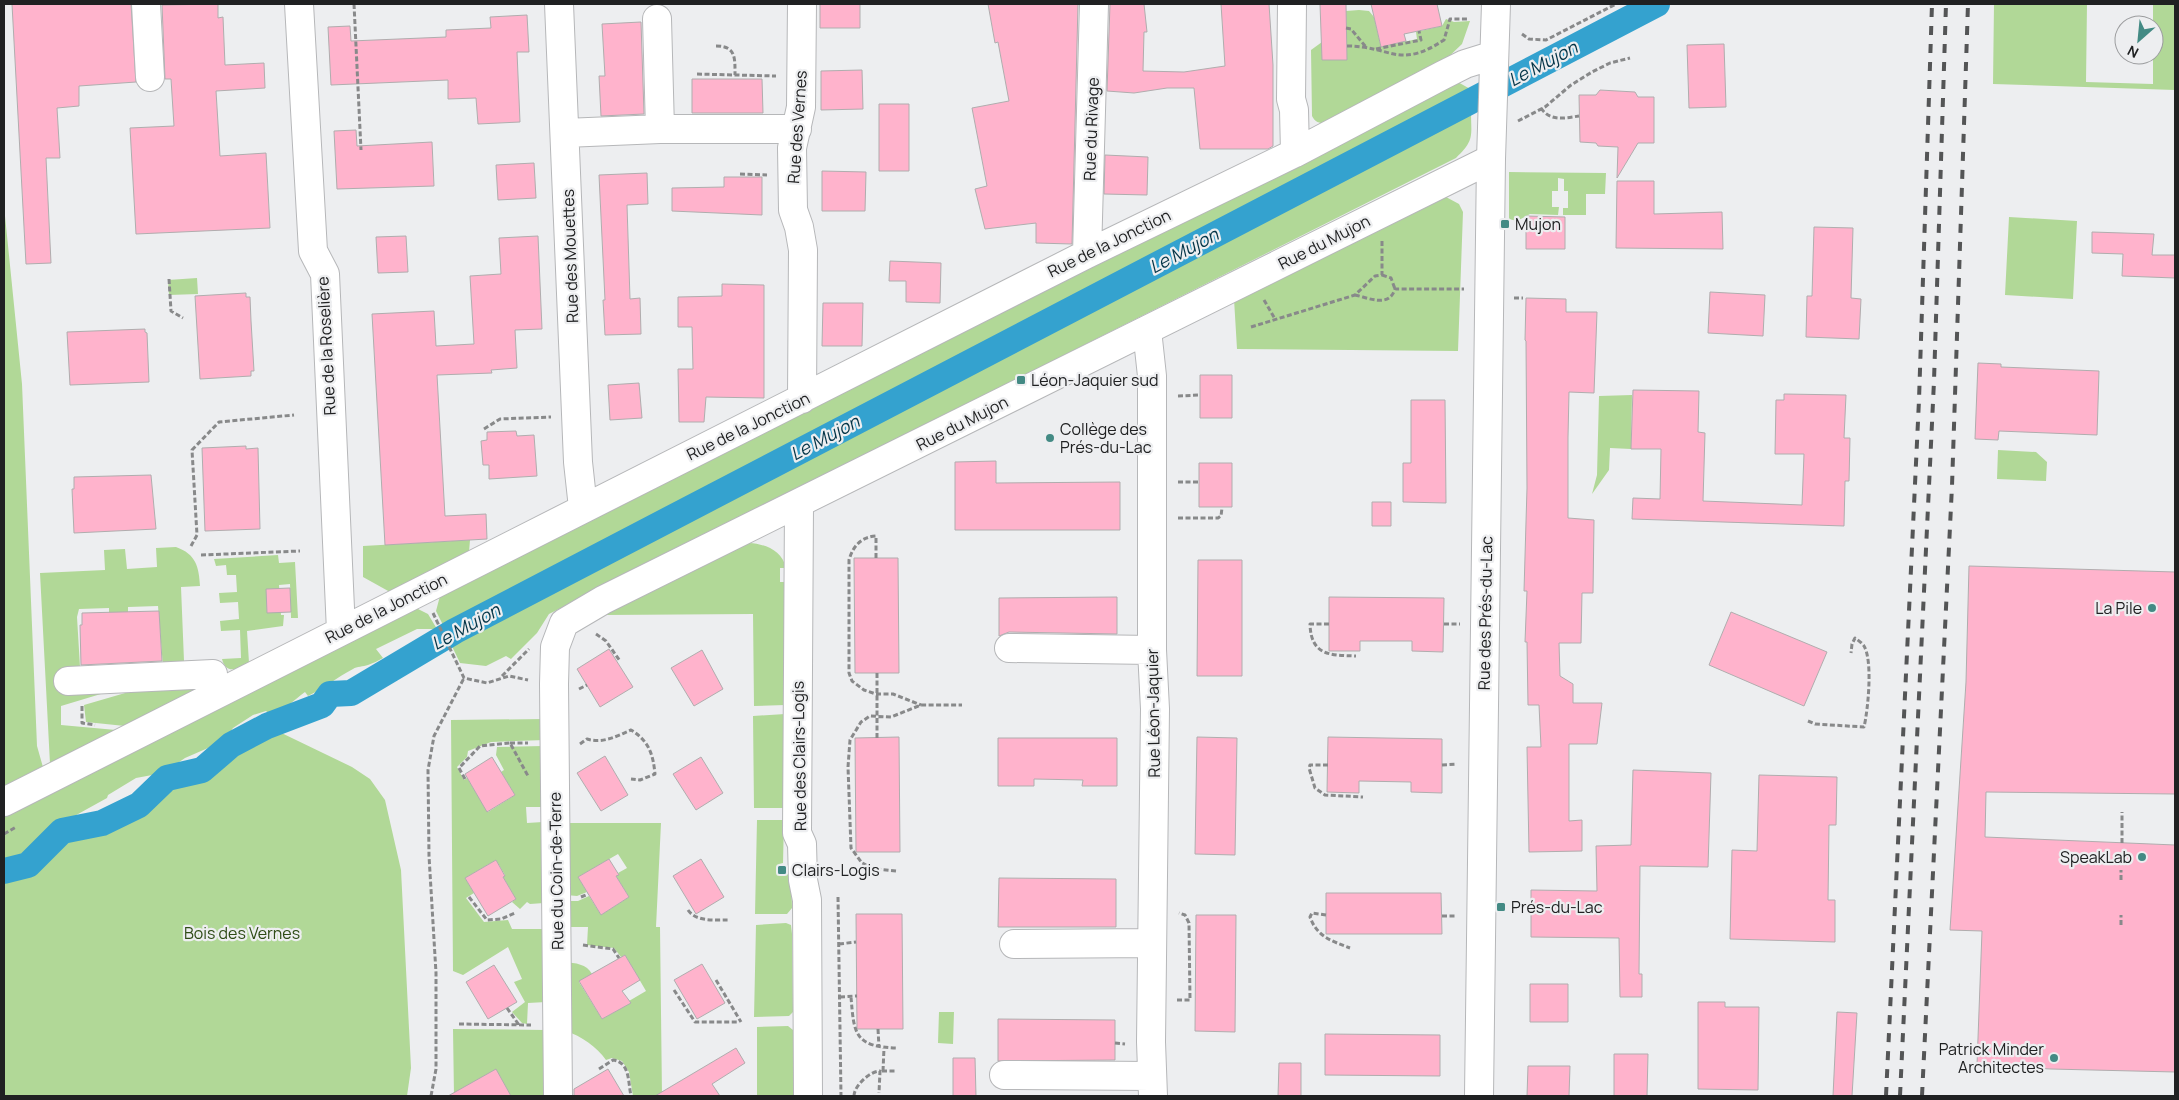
<svg xmlns="http://www.w3.org/2000/svg" width="2179" height="1100" viewBox="0 0 2179 1100" font-family="Manrope,sans-serif">
	<rect width="100%" height="100%" fill="#edeef0"/>
	<path fill="#b1d897" d="M1994,4H2087L2086,82L2153,84V4H2175V90L1993,84Z
		M1359,10L1369,11L1374,17L1381,47L1417,39L1416,32L1442,26L1446,19L1454,22L1470,21L1462,44L1440,65L1326,124C1319,123 1315,122 1312,116L1311,50L1322,42V60L1347,59L1346,11Z
		M1456,81L1472,90V96L444,627L436,611L440,596Z
		M1471,111C1471,136 1475,140 1456,158L549,614L537,633L511,659L506,656L486,666L460,663L450,642Z
		M1509,172L1606,173L1605,194H1586V215H1563V208H1568V191H1564V179L1558,178V191H1552V207H1559L1558,215L1530,214L1517,221L1509,219Z
		M1446,197L1459,204L1463,212L1458,351L1237,349L1234,299L1439,198Z
		M4,206L22,384L37,746L50,792L416,608L428,614L437,629H417L376,649L383,658C378,661 373,663 368,665C363,667 357,666 353,669C337,677 325,688 308,696L305,692C294,700 285,709 273,717L266,711L253,715L233,728L228,735L208,748L185,758L163,773L136,778L108,795L107,798L60,824L62,831L101,823L139,805L167,778L202,770L231,745L267,726L352,767L370,779L385,800L401,870L411,1068L407,1096H4Z
		M2009,217L2077,221L2073,299L2005,295Z
		M197,278L198,294L169,295L168,280Z
		M1632,395L1631,449L1610,448L1609,470L1592,494L1597,475L1599,396Z
		M1998,450L2036,452L2047,462L2046,481L1997,479Z
		M470,540L469,552L390,592L363,577V546Z
		M749,543C765,544 782,550 786,568H780V582H789L785,705L754,706L753,614L603,615L737,547Z
		M176,547C196,554 199,567 200,586L181,587L184,661L203,660V664L163,666L158,606L128,607V614L109,615V608L79,609L77,617L80,667L124,687L61,706V725L116,730L50,764L40,573L105,570L104,550L125,549L127,569L157,567L156,548Z
		M278,555L279,563L295,562L298,618H291L290,584L279,585L281,615H284L283,626L247,631L249,663C238,669 226,675 222,659L241,658L240,630L221,631L220,621L239,619L238,602L220,603L219,593L237,592L236,575H227L226,565L216,566L214,559Z
		M205,686L125,726L86,722L84,705L132,691Z
		M785,714L784,808H754L753,716Z
		M545,719V740L491,742L468,751L467,757L457,767L464,780L467,778L488,812L515,795L501,772L504,770L496,755L497,747L543,746V807H526L527,823L543,822L544,903L530,904L527,902L520,909L512,902L516,899L503,877L505,875L496,860L465,878L474,893L466,898L484,922L508,920L512,929H546V1002L528,1003L527,1024L522,1023L512,1012L525,1002L514,982L522,979L508,947L463,975L453,971L451,720Z
		M757,820H784L783,863L779,864L778,874H791L792,908L787,914H755Z
		M565,823H661L656,927H660L662,1096H633L629,1072L622,1061L612,1058L606,1060C597,1047 581,1036 566,1031L565,962C575,963 587,964 592,974L579,982L602,1019L630,1003L629,1001L646,991L625,955L621,957L614,948L587,945L588,927H566V901H578L589,896L601,915L629,897L616,876L619,875L618,873L627,868L618,854L578,877L587,892L577,896L566,895Z
		M786,923L791,925L792,934L793,1012L789,1016L754,1017L756,925Z
		M939,1012H954L953,1044L938,1043Z
		M788,1026L793,1030V1096H757V1027Z
		M453,1029L545,1030L546,1096H511L495,1070L467,1086L468,1096H454Z"/>
	<g fill="none" stroke-linecap="round" stroke-linejoin="round">
		<path stroke="#34a2cf" stroke-width="26" d="M4,871L28,865L62,831L102,823L139,805L167,778L202,770L231,745L267,726L322,705L330,694L351,693L455,631L1657,4"/>
	</g>
	<path fill="#ffb3cc" stroke="#b0adae" d="M12,4H131L136,82L79,86V106L57,108L60,158H46L51,263L26,264Z
		M218,4V18L223,17L225,65L264,63L265,88L216,91L220,156L266,153L270,228L136,234L130,128L174,126L171,79H165L162,5Z
		M820,4H860V28H820Z
		M988,4H1078L1072,244L1036,243V223L985,229L975,189L987,186L972,108L1009,101L998,42L995,43Z
		M1110,4H1144L1147,32H1144L1143,71L1184,72L1225,66L1221,4H1269L1273,65V146L1268,149H1200L1194,88H1167L1134,93L1107,91Z
		M1320,4H1346L1347,60H1322Z
		M1371,4H1437L1442,26L1404,34L1406,41L1381,47Z
		M527,15L529,52H517L520,122L478,124L476,98L448,99V80L331,85L328,27L350,26L351,41L446,37V30L491,28L490,17Z
		M641,22L644,114L601,116L599,76H605L602,24Z
		M1724,44L1726,107L1689,108L1687,45Z
		M862,70L863,109L821,110V71Z
		M692,79H762L763,113H692Z
		M1600,90L1635,92L1638,97H1654V143H1638L1617,178L1618,147L1598,146L1596,143L1580,142L1579,95H1596Z
		M879,104H909V171H879Z
		M356,130L357,146L432,142L434,186L337,189L334,131Z
		M1105,155L1148,157L1147,195L1104,194Z
		M534,163L536,198L498,200L496,165Z
		M822,171L866,172L865,211H822Z
		M647,173L648,204L627,205L630,299L640,298L641,334L605,335L603,300H605L599,175Z
		M724,177H762V215L672,211V188L724,187Z
		M1617,181H1654V214L1722,212L1723,249L1616,248Z
		M1526,216L1565,217V249H1526Z
		M1814,227L1853,228L1851,298L1861,299L1859,339L1806,337L1807,296H1812Z
		M2092,232L2154,234L2152,255H2175V278L2122,276L2123,254L2092,253Z
		M406,236L408,272L378,273L376,237Z
		M538,236L542,329L515,330L517,368L491,370L492,373L437,375L445,516L486,514L487,539L385,545L372,314L434,311L436,346L474,344L470,276L501,274L499,238Z
		M890,261L941,263L940,303L906,302V281H889Z
		M722,284L764,285V398L706,397L704,422H679L678,369H693L692,327H678V297L722,296Z
		M1710,292L1765,295L1763,336L1708,333Z
		M246,293V297H250L251,321L254,371H251V376L200,379L195,296Z
		M1526,298L1566,299V312H1597L1594,393L1569,392L1568,437V518L1594,520L1593,593H1582L1581,643H1559L1560,676L1573,684V703H1602L1597,744H1569V821L1582,820V851L1529,852L1527,747H1541L1539,705H1528L1527,642H1525L1527,591H1524L1527,488L1526,341L1525,340Z
		M823,303H863L862,346H822Z
		M145,329V332L147,333L149,382L70,385L67,332Z
		M1978,363L2001,364V367L2099,371L2097,435L1999,431L1998,440L1975,439Z
		M1200,375H1232V418H1200Z
		M639,383L642,418L610,420L608,385Z
		M1633,390L1699,391L1698,432L1705,433L1703,501L1802,505L1804,454H1775L1776,400H1784V394L1846,395L1844,438H1850L1849,481H1845L1844,526L1632,519L1633,498L1660,499L1661,449H1631Z
		M1411,400H1445L1446,503L1403,502V463H1411Z
		M516,431L517,436L534,435L537,476L489,479V465H483L481,441L487,440V432Z
		M246,446V449L258,448L260,529L205,531L202,448Z
		M996,461V483L1120,482V530H955V462Z
		M1199,463H1232V507H1199Z
		M151,475L156,529L74,533L72,489H74V477Z
		M1372,502H1391V526H1372Z
		M854,558H898L899,673H855Z
		M1198,560H1242V676H1197Z
		M1969,566L2175,572V794L1986,792L1985,837L2175,845V1072L2051,1069L2032,1068V1066L1977,1065L1982,931L1950,930L1966,682Z
		M290,588L291,612L267,613L266,589Z
		M1117,597V634L1009,632L999,636V598Z
		M1329,597L1444,598L1443,652L1412,651V641H1360V651H1329Z
		M159,611L162,661L81,665L80,625H82V613Z
		M1731,612L1827,652L1804,706L1709,665Z
		M609,649L633,687L600,707L577,669Z
		M702,650L723,689L694,706L671,668Z
		M899,737L900,852H856L855,738Z
		M1197,737L1237,738L1235,855L1195,854Z
		M1328,737L1442,739V793L1411,792V782L1359,781V793L1327,792Z
		M998,738H1117V786H1082L1083,780L1034,779V786H998Z
		M605,756L628,795L601,811L577,773Z
		M492,757L515,795L487,812L465,774Z
		M701,757L723,793L696,810L673,774Z
		M1633,770L1711,773L1708,867L1640,866L1639,974H1642V997H1620L1619,938L1531,937V890L1597,891L1596,846L1631,845Z
		M1759,775L1837,777L1836,825H1829L1828,900H1835V942L1730,939L1732,850L1757,851Z
		M609,859L619,875L616,876L629,897L601,915L578,877Z
		M701,859L724,897L696,914L673,876Z
		M496,860L505,876L503,877L516,899L488,916L465,878Z
		M999,878L1116,879V927H998Z
		M1326,893H1441L1442,934H1326Z
		M856,914H902L903,1029H857Z
		M1196,915H1236L1235,1032L1195,1031Z
		M625,955L640,980L622,991L631,1003L602,1019L579,981Z
		M702,964L725,1003L697,1019L674,980Z
		M494,965L517,1002L488,1019L466,982Z
		M1530,984H1568V1022H1530Z
		M1698,1002H1725V1007H1759L1758,1090L1698,1089Z
		M1837,1012L1857,1013L1852,1096H1833Z
		M998,1019L1115,1020V1060L998,1061Z
		M1325,1034L1440,1035V1076L1325,1075Z
		M736,1048L745,1063L712,1084L720,1096H655Z
		M1614,1054H1648L1647,1096H1614Z
		M953,1058H975L976,1096H953Z
		M1279,1063H1301V1096H1278Z
		M1528,1066H1570L1569,1096H1527Z
		M496,1069L511,1096H448Z
		M608,1069L624,1096H574V1089Z"/>
	<g fill="none" stroke-linecap="round" stroke-linejoin="round">
		<defs>
			<path id="minor" d="M146,4L150,77
				M299,4L313,251L325,274L341,631
				M559,4L578,462L583,508
				M802,4L801,107L792,148L793,210L799,227L803,250L802,399
				M1292,4L1291,99L1294,110L1295,153
				M657,19L660,129
				M565,133L660,129H797
				M1087,254L1094,4
				M1147,330L1152,376V650L1155,709L1151,1042L1153,1096
				M799,505L797,833L802,844L803,880L807,900L808,1096
				M1009,648L1152,650
				M68,681L213,674
				M4,802L1087,254L1295,153L1443,75L1465,64L1494,55
				M1014,944L1152,943
				M1004,1075L1151,1076
				M558,1096L554,684L555,647L564,623L603,600L1491,159
				M1479,1096L1491,159L1496,4"/>
		</defs>
		<use href="#minor" stroke="#b6b7b9" stroke-width="30"/>
		<path stroke="#88898a" stroke-width="3" stroke-dasharray="5 2.5" stroke-linecap="butt" d="M354,4L361,150
			M1346,28L1351,29L1366,47
			M1522,34L1529,39L1546,40L1616,4
			M716,46C736,46 735,58 735,75
			M1347,46C1392,46 1398,70 1444,40L1450,19H1469
			M1376,49L1421,40L1419,31
			M697,74L776,76
			M1541,108C1550,122 1565,118 1579,116
			M1518,121L1545,107L1571,85L1592,72L1610,63L1630,58
			M740,174L767,175
			M1382,275L1391,278L1395,289
			M169,279L171,311L183,318
			M1355,295C1369,298 1389,308 1395,289H1464
			M1514,298H1523
			M1264,300L1275,319
			M1251,327L1355,295L1375,276L1382,275V241
			M1178,396L1200,395
			M484,429L500,419L551,417
			M1178,482H1199
			M1178,518H1218L1221,516L1222,508
			M191,546L197,535L192,450L219,422L294,415
			M201,555L300,551
			M876,558V536C861,537 853,546 849,560V673L852,681L864,690L876,694H893L921,705
			M433,613L464,678L487,683L509,676L528,680
			M1329,624H1310C1311,656 1330,655 1356,656
			M1444,624H1460
			M596,634L606,641L620,661
			M877,673V738
			M502,676L529,649
			M579,689L587,685
			M82,706V723L95,725
			M1808,721L1815,724L1864,727C1868,710 1873,661 1864,646C1862,643 1858,640 1855,638L1852,644L1851,653
			M510,743H528
			M580,744L587,739C603,744 617,736 631,730C649,741 653,754 655,774L640,780L631,779
			M1328,765H1310L1309,768L1315,788L1325,795L1363,797
			M1442,765L1457,764
			M465,779L459,768L480,746L510,743L528,776
			M4,834L16,827
			M2122,843V812
			M896,871L875,869L862,863L851,848L848,767L850,740L861,722L870,716L891,717L921,705H962
			M2121,880V870
			M469,897L487,920L501,919L515,913
			M581,897L588,894
			M838,897L841,1096
			M688,910C696,922 715,920 728,920
			M1326,915L1312,913L1310,917C1317,937 1332,941 1350,948
			M1442,916H1456
			M2121,925V915
			M839,944L856,942
			M583,945L613,949L619,958
			M716,980L741,1022
			M674,990L695,1022H737
			M840,997L857,996
			M851,997C854,1033 854,1047 897,1048
			M1177,1000H1190L1189,923L1185,915L1179,913
			M507,1008L519,1025
			M459,1024L531,1025
			M878,1029L879,1047
			M1115,1043L1125,1044
			M599,1069L613,1060C630,1062 628,1082 631,1096
			M882,1071H896
			M883,1071L884,1048
			M431,1096L436,1069V973L429,856L428,770L434,736L464,678
			M854,1096C854,1086 870,1071 880,1071L879,1093"/>
		<use href="#minor" stroke="#fff" stroke-width="28"/>
		<path stroke="#545556" stroke-width="4" stroke-dasharray="9 9" stroke-linecap="butt" d="M1886,1096L1919,400L1932,4
			M1900,1096L1934,381L1946,4
			M1922,1096L1952,486L1968,4"/>
	</g>
	<g fill="#438a84" stroke="#edeef0" stroke-width="2">
		<rect x="1500" y="219" width="10" height="10" rx="2.5"/>
		<rect x="1016" y="375" width="10" height="10" rx="2.5"/>
		<circle cx="1050" cy="438" r="5"/>
		<circle cx="2152" cy="608" r="5"/>
		<circle cx="2142" cy="857" r="5"/>
		<rect x="777" y="865" width="10" height="10" rx="2.5"/>
		<rect x="1496" y="902" width="10" height="10" rx="2.5"/>
		<circle cx="2054" cy="1058" r="5"/>
	</g>
	<g text-anchor="middle" stroke-width="4.5" stroke-linejoin="round" paint-order="stroke">
		<g font-size="16" fill="#202122" stroke="#edeef0">
			<text transform="translate(797 127) rotate(-86)" y="6">Rue des Vernes</text>
			<text transform="translate(1091 129) rotate(-88)" y="6">Rue du Rivage</text>
			<text transform="translate(1324 242) rotate(-27)" y="6">Rue du Mujon</text>
			<text transform="translate(1109 243) rotate(-26)" y="6">Rue de la Jonction</text>
			<text transform="translate(570 256) rotate(-92)" y="6">Rue des Mouettes</text>
			<text transform="translate(326 346) rotate(-93)" y="6">Rue de la Roselière</text>
			<text transform="translate(962 423) rotate(-27)" y="6">Rue du Mujon</text>
			<text transform="translate(748 426) rotate(-26)" y="6">Rue de la Jonction</text>
			<text transform="translate(386 608) rotate(-27)" y="6">Rue de la Jonction</text>
			<text transform="translate(1485 613) rotate(-89)" y="6">Rue des Prés-du-Lac</text>
			<text transform="translate(1153 713) rotate(-91)" y="6">Rue Léon-Jaquier</text>
			<text transform="translate(799 756) rotate(-91)" y="6">Rue des Clairs-Logis</text>
			<text transform="translate(556 871) rotate(-91)" y="6">Rue du Coin-de-Terre</text>
		</g>
		<g font-size="16" fill="#202122" stroke="#edeef0" text-anchor="start">
			<text x="1515" y="230">Mujon</text>
			<text x="1031" y="386">Léon-Jaquier sud</text>
			<text x="1060" y="435">Collège des<tspan x="1060" dy="18">Prés-du-Lac</tspan></text>
			<text x="2142" y="614" text-anchor="end">La Pile</text>
			<text x="2132" y="863" text-anchor="end">SpeakLab</text>
			<text x="792" y="876">Clairs-Logis</text>
			<text x="1511" y="913">Prés-du-Lac</text>
			<text x="2044" y="1055" text-anchor="end">Patrick Minder<tspan x="2044" dy="18">Architectes</tspan></text>
		</g>
		<g font-size="16" fill="#2e4b15" stroke="#edeef0">
			<text x="242" y="939">Bois des Vernes</text>
		</g>
		<g font-size="18" font-style="italic" fill="#033447" stroke="#edeef0">
			<text transform="translate(1543 64) rotate(-28)" y="6">Le Mujon</text>
			<text transform="translate(1184 251) rotate(-28)" y="6">Le Mujon</text>
			<text transform="translate(825 438) rotate(-28)" y="6">Le Mujon</text>
			<text transform="translate(466 627) rotate(-29)" y="6">Le Mujon</text>
		</g>
	</g>
	<rect width="2179" height="1100" fill="none" stroke="#202122" stroke-width="10"/>
	<g transform="translate(2139 40) rotate(207)"><circle r="24" fill="#edeef0" stroke="#9b9c9e"/>
	<path d="M0-4L9 19L0 12L-9 19Z" fill="#438a84"/>
	<text y="-8" font-size="14" font-weight="bold" text-anchor="middle" fill="#202122">N</text>
	</g>
</svg>
